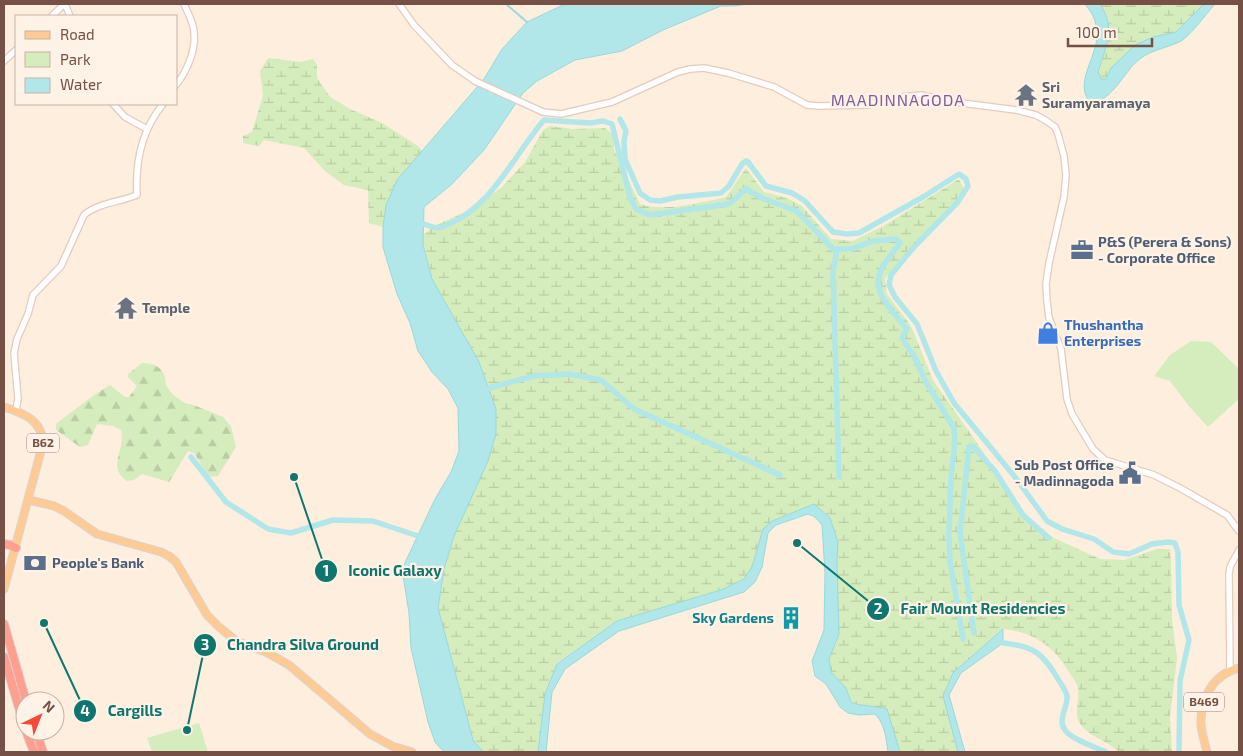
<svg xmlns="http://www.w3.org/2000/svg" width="1243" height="756" viewBox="0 0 1243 756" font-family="'Exo 2',sans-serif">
	<defs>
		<pattern id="forest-firs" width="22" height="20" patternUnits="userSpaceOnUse" patternTransform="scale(1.25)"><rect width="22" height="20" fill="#d5ecbc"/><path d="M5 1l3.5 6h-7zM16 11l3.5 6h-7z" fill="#bacca3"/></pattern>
		<pattern id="wetland-marsh" width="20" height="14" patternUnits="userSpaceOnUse" patternTransform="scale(1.25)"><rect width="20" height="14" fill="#d5ecbc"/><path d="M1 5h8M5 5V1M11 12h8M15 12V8" fill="none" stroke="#bacca3"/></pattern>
	</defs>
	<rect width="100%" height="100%" fill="#feeede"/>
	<path fill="url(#forest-firs)" d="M142,363C153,363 161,366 165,377C166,379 165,382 166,385C169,392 183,405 191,404L223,417L231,426L236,447L218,476L209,477L194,453L188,451L169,482L142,474L134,480L127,481C106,466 126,452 121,430L114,426L97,424L88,445L80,447L56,430V424L94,395L110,385L125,397H129L137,386L128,377V374Z"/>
	<path fill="url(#wetland-marsh)" d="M1100,4H1204L1176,32L1153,37L1111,68L1106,79H1101L1098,72C1106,46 1116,29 1100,4Z
		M268,58L301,62L313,59L317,65V78L330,97L350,109L382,123L418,146L423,152C397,180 389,188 383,227L369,223L368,190L344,185L325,171L304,148L264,140L259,146L243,143V136L252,132L263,95L260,71Z
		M550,126L573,129L605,128L614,135V149L640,204C667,212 698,203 726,197L746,168L764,192L787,198L802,206L831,239L853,241L885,225L959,179L965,191L896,265L885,279L887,294L911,326L933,380L1000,476L1027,519L1054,538L1100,559L1124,560L1157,549H1170L1171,561L1172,619L1177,658L1170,717L1172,752H1119C1108,741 1087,736 1079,722C1074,713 1080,698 1078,688C1077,683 1073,678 1070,674C1055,647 1034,632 1003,629L953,673L943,696L958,752H900L886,709C874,705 862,707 851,702L846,688L831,672L829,659L839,634L837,562L838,542L814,504L763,529L752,567L744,579L721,590L617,621L557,663L545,694L538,752H483L473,740L438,608L444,569L454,536L488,461L479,362L432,279L423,245L424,234L436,225L470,210L501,188L525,162L543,130Z"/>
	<path fill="#d5ecbc" d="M1191,341L1211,342L1239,369V399L1208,427L1188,405L1170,381L1154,376L1170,355Z
		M199,723L208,752H152L147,738Z"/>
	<path fill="#b1e7e9" stroke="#97d9dc" d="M565,4H749L734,6H721L663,30L622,51L575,60L537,81L523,93L484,150L452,184L424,207L423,245L432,279L479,362L496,409V434L488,461L454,536L444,569L438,608L473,740L483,752H444L435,742L428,722L411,648L409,613L402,569L435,499L451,472L459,451L458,408L448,389L432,372L418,351L410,323L397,294L383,247V227L386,205L397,180L484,79L502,49L527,22Z
		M1085,4H1100C1116,29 1106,46 1098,72L1101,79H1106L1111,68L1135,45L1153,37L1176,32L1204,4H1215C1208,12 1189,37 1181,41C1165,49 1148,50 1135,63C1123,75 1109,104 1090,102C1076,86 1091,65 1095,47C1097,42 1097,34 1096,28C1096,18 1090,11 1085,4Z
		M814,504L830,518L838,542L837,562L839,634L829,659L831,672L846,688L851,702C862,707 874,705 887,709L900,752H888C886,738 885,724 875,714L859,715L848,713L840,707L826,684L815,676L812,661L824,630L825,573L822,525L815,517L808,514L776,525L768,533L762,567L755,582L744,592L619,631L565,669L552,692L546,752H538L545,694L557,664L617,621L721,590L744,579L752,567L763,529L772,521Z
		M1003,629V643L961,673L949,695L965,752H958L943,696L953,673Z"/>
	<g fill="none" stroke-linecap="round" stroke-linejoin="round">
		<path stroke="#97d9dc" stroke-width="2" d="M506,4L527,22"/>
		<path stroke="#b1e7e9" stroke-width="5.5" d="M620,119L626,131L624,141L625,159L640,193L650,200L660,201L678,197L721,193L729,186L742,164L746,161L748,162L766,186L792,193L805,201L833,232L847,234L859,233L923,197L959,174L966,179L968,186L958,202L914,247L891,275L889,285L895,297L917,324L936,371L954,403L1015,477L1047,521L1062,529L1094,539L1113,552L1129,554L1152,544L1168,542L1175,543L1178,552L1179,605L1189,640L1180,681L1179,752
			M416,221C423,224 431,227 438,228C442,228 446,225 449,224C493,205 514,155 544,120L590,123L603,121L612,124L630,197L636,209L650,215L729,204L746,189L762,198L797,211L833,249H852L873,241L896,239L900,243C894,251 887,259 882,268C869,292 893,311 907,329L902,338L914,356L926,382L954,428L955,443L951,476L949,535L950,561L963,639
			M837,249L833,272L839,477
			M489,388L534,376L569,374L601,380L634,409L780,475
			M191,457L226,502L268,529L291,533L333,520L373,521L424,538
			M974,633L960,533L969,447L973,446L995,471L1023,515L1049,538
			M1003,643C1033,646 1043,653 1058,679C1061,684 1066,690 1067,696C1068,708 1057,719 1065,730C1071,739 1095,747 1106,752"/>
		<defs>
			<path id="minor" d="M65,4L70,16
				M399,4L414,25L452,65L475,81L543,112L561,114L612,102L678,72L690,69L704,68L728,73L774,87L807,105L818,106L867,105L901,97L921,95L954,102L1016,110L1036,115L1045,120L1055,127L1058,134L1064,156L1066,175L1064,197L1049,263L1046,284L1047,301L1049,318L1061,349L1067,399L1072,414L1093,449L1105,460L1154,475L1180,488L1227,515L1239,531
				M52,16L64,4
				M4,61L16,50
				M176,85C188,70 198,46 193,26C191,18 187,11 184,4
				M113,104L125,117L147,129
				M16,411L18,398L14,353L17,339L28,314L33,295L61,266L84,215C98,203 120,202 137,195C135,162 142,130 163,104
				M1230,670L1229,575L1230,567L1239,550"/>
			<path id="major" d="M4,407C23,413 42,420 43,443L4,589
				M29,500L54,506L64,511L97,534L161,552L169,556L176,562L207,615L218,626L236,641L266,652L289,665L370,734L392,746L412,752
				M1207,752C1205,744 1202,734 1201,725C1200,699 1213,674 1239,668"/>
			<path id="highway" d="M4,544L10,545L16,548
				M4,624L26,701
				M4,657L25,728
				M26,731L34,752
				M36,731L43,752"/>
		</defs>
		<use href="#minor" stroke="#e5cabd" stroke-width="8"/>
		<use href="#major" stroke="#dbd2ce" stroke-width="9"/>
		<use href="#highway" stroke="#dbd2ce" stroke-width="10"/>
		<use href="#minor" stroke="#fff" stroke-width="5.5"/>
		<use href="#major" stroke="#ffcb94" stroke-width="7"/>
		<use href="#highway" stroke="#ff9f8f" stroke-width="8"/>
	</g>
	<defs>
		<symbol id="temple-bare" viewBox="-9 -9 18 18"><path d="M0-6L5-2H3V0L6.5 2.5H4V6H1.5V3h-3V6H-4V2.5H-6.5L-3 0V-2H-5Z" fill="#6b7280" stroke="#fff2e6" stroke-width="2.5" paint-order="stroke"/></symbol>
		<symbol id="office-bare" viewBox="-9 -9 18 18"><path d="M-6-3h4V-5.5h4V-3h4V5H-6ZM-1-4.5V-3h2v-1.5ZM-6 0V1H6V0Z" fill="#5c6f8a" stroke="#fff2e6" stroke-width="2.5" paint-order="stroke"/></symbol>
		<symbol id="shop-bare" viewBox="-9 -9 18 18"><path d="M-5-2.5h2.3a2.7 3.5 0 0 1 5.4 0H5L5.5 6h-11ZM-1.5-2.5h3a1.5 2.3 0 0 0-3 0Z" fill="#3f7fe0" stroke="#fff2e6" stroke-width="2.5" paint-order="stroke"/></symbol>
		<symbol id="civic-bare" viewBox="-9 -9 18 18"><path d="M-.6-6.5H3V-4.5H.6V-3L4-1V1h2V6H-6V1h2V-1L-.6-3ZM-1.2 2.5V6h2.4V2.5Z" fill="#5c6f8a" stroke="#fff2e6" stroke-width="2.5" paint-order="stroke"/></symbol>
		<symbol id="bank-bare" viewBox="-9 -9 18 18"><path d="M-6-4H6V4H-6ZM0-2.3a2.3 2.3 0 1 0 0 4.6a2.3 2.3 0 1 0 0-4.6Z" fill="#5c6f8a" stroke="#fff2e6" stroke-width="2.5" paint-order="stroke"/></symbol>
		<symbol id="building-bare" viewBox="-9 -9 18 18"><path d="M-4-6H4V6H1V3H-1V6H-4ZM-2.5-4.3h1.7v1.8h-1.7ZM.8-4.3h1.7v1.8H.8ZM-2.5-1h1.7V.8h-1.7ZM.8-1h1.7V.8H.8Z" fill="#0f9aa8" stroke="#fff2e6" stroke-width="2.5" paint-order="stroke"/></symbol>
	</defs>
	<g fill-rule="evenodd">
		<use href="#temple-bare" x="1010" y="79" width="32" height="32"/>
		<use href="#office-bare" x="1066" y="234" width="32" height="32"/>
		<use href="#temple-bare" x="110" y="292" width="32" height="32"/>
		<use href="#shop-bare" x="1032" y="317" width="32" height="32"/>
		<use href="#civic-bare" x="1114" y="457" width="32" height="32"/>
		<use href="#bank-bare" x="19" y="547" width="32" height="32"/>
		<use href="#building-bare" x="775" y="602" width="32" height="32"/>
	</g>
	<g text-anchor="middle" stroke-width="4.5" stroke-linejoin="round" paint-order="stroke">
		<g fill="#fff2e6" stroke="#9f8175" stroke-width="1">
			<rect x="27" y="433.5" width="32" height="19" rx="4"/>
			<rect x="1184" y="692.5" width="40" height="19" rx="4"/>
		</g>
		<g font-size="12" font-weight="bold" fill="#765044">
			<text x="43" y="447">B62</text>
			<text x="1204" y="706">B469</text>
		</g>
		<g font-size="14" font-weight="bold" fill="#5b616d" stroke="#fff2e6" text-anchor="start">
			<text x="1042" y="92">Sri<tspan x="1042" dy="16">Suramyaramaya</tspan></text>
			<text x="142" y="313">Temple</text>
		</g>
		<g font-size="14" font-weight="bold" fill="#4e5e75" stroke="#fff2e6" text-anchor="start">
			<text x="1098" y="247">P&amp;S (Perera &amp; Sons)<tspan x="1098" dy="16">- Corporate Office</tspan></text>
			<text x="1114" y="470" text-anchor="end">Sub Post Office<tspan x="1114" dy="16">- Madinnagoda</tspan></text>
			<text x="52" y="568">People's Bank</text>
		</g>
		<g font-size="14" font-weight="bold" fill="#366cbe" stroke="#fff2e6" text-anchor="start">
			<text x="1064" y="330">Thushantha<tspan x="1064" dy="16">Enterprises</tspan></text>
		</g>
		<g font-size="14" font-weight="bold" fill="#0d838f" stroke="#fff2e6" text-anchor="end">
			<text x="774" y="623">Sky Gardens</text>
		</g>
		<g font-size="16" letter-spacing="1" fill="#7f5f9a" stroke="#fff2e6">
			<text x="898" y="106">MAADINNAGODA</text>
		</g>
	</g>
	<path fill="none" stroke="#0f766e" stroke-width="2" d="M294 477L326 571M797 543L878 609M187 730L205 645M44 623L85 711"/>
	<g fill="#0f766e" stroke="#fff2e6" stroke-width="2">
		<circle cx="294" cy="477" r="5"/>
		<circle cx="797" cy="543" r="5"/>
		<circle cx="187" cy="730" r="5"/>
		<circle cx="44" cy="623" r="5"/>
		<circle cx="326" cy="571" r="12"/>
		<circle cx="878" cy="609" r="12"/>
		<circle cx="205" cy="645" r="12"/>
		<circle cx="85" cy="711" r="12"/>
	</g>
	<g font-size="15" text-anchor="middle" font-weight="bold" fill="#fff">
		<text x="326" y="576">1</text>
		<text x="878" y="614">2</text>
		<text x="205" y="650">3</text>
		<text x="85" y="716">4</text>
	</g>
	<g font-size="15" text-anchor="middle" font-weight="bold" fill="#0f766e" stroke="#fff2e6" stroke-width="4.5" stroke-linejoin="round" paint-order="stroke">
		<text x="395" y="576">Iconic Galaxy</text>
		<text x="983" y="614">Fair Mount Residencies</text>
		<text x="303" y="650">Chandra Silva Ground</text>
		<text x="135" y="716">Cargills</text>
	</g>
	<rect width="1243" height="756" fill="none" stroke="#765044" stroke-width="10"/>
	<rect x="15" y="15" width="162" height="90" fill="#fff2e6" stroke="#c8b1a5"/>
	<rect x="25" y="31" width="25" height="8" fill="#ffcb94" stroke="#c8b1a5"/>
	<text x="60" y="40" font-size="15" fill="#765044">Road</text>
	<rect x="25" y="52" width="25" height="15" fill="#d5ecbc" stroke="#c8b1a5"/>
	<text x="60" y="65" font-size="15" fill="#765044">Park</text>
	<rect x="25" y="78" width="25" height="15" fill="#b1e7e9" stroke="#c8b1a5"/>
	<text x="60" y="90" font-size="15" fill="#765044">Water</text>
	<g transform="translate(40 716) rotate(43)"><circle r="24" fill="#fff2e6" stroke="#c8b1a5"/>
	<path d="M0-4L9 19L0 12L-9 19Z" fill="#f44b37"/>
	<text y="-8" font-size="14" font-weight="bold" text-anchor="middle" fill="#765044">N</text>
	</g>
	<path d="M1068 38v8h84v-8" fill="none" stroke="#765044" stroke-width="2.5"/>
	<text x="1076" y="38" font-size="15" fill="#765044" stroke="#fff2e6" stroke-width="4" paint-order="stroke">100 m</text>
</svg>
